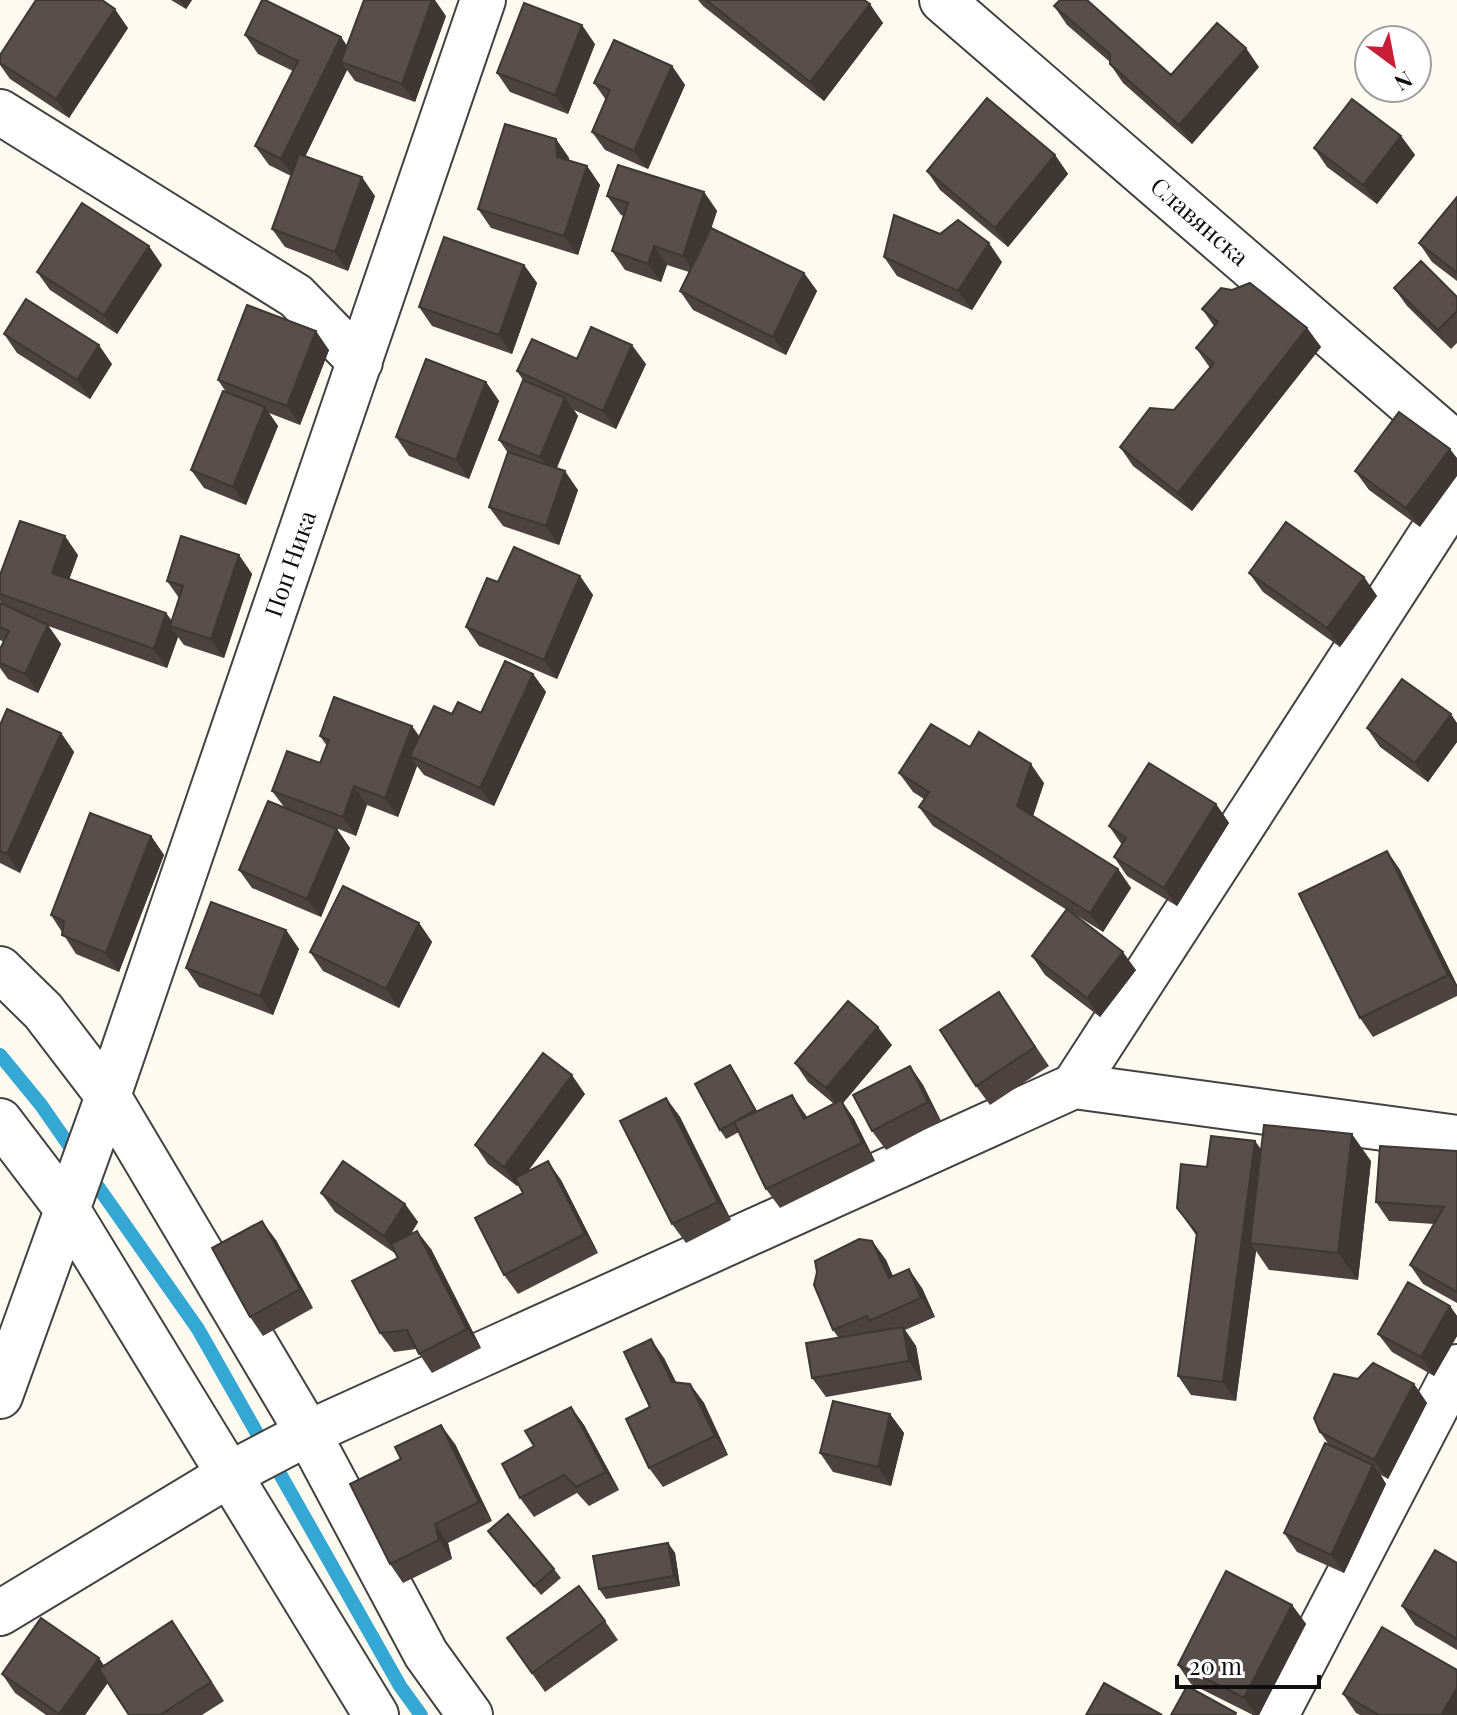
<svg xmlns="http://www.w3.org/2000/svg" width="1457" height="1715" viewBox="0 0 1457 1715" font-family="'Playfair Display',serif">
	<rect width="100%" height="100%" fill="#fffaf0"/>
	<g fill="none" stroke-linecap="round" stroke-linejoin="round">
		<path stroke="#34a7d5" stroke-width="14" d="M0,1055L41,1105L77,1157
			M89,1174L198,1329L400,1686L421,1715"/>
		<defs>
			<path id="minor" d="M942,0L1457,445
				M0,112L296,296L360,362
				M0,969L43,1011L108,1096L308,1433L426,1654L470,1715
				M1074,1086L1457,1138
				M0,1121L67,1209L376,1715
				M0,1396L108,1096L483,0
				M0,1613L230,1474L308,1433L1074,1086L1457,494
				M1276,1715L1457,1367"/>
		</defs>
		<use href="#minor" stroke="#424242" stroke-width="48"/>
		<use href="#minor" stroke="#fff" stroke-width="44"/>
	</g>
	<path fill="#4c4340" d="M171,0H192L186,9Z
		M698,0H864L883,23L824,101L703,6Z
		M1054,6L1171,75L1259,67L1192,144L1123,83L1110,64V62L1067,25Z
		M446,16L415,102L355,81L347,70L305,156L375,196L348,271L285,247L272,229L291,176L269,165L255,146L293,71L258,54L245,35L341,37L347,46Z
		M128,28L69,118L10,79L0,65V55Z
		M595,44L568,114L510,92L497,73Z
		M672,66L685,85L648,169L605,150L592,132L606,100L594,83Z
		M1401,136L1415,155L1377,204L1327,167L1314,148Z
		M556,139L569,158V160L587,166L600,185L578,255L491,228L478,209Z
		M1055,155L1068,174L1008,247L940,190L927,171Z
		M704,192L717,211L711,228L804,273L817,291L786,355L693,310L680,291L689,272L667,265L661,282L625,270L612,251L624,216L621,215L607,196Z
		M1457,197V281L1432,262L1419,243Z
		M884,257L1002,262L972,310L897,276Z
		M162,265L117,334L50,290L37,272Z
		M524,265L537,283L512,354L432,326L419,307Z
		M1394,288L1457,297V343L1451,349L1407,306Z
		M1202,309L1307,328L1321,347L1192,511L1133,466L1120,447L1174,410L1210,368L1196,348L1214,326Z
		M4,334L112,364L90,399L17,353Z
		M329,350L300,425L269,413L278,426L246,505L204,488L191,470L226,392L218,380Z
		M577,359L646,364L616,429L574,410L578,416L557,468L578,490L559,545L503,526L489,507L508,453L499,440L523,380L517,371Z
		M486,382L499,401L469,479L409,456L396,437Z
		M1399,412L1420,527L1369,490L1355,471Z
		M78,555L69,579L166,613L172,621L179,598L167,581L239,555L252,574L224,658L184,645L178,637L167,668L48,626L61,644L38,693L8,679L0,668V649L4,642L0,640V603L2,604L0,601V575Z
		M1249,573L1364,577L1377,596L1340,647L1263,592Z
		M580,576L593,595L557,679L479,646L466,627L498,582Z
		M533,674L546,692L494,806L424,775L417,766L398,817L367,805L356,836L326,824L337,829L350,848L321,917L252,888L239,870L284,807L272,791L320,763L327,746L320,736H420L452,714L481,713Z
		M1457,723V742L1428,782L1380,747L1367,728Z
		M0,725L61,733L74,752L20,873L0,863Z
		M970,747L1044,783L1033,816L1118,869L1131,888L1103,932L1071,912L1136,970L1100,1017L1045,975L1032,956L1067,910L933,826L919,807L924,799L913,792L899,773Z
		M1216,804L1229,823L1177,906L1127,876L1114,857L1122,845L1109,826Z
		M151,836L164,855L119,972L76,954L51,915Z
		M1387,851L1400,870L1457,985V996L1373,1037L1360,1018Z
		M419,923L432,942L399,1008L323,971L310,952Z
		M286,930L299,949L273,1015L199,987L186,968Z
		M999,992L1049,1066L990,1105L976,1086Z
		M892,1045L843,1103L854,1119L875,1161L780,1208L766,1189L739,1132L726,1139L720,1130L730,1065L757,1111L805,1114L807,1117L834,1104L808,1082L795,1063Z
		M910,1066L923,1085L941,1121L886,1150L872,1131Z
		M585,1094L528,1171L561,1180L598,1253L518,1294L504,1275L523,1193L519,1184L517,1186L488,1164L475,1145Z
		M666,1098L680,1117L731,1220L686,1243L672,1224Z
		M1255,1141L1261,1150L1371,1161L1358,1280L1269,1270L1256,1251L1236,1401L1191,1395L1178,1376L1196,1235L1177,1208L1207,1167Z
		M1457,1151V1303L1423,1284L1410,1265L1434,1224L1389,1221L1376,1202Z
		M321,1193L405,1204L418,1222L411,1234L431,1249L481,1348L432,1373L416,1349L394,1352L380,1333L398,1258L396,1254L335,1212Z
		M276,1240L313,1308L263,1336L250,1317Z
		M872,1241L886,1260L893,1276L922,1288L935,1317L905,1330L916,1346L922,1380L826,1397L812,1378L838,1337L833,1330Z
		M1450,1306L1457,1316V1336L1434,1376L1392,1352L1378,1334Z
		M664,1358L676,1382L690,1384L704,1403L728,1455L663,1487L649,1468L650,1407Z
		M1358,1379L1414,1384L1427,1403L1388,1479L1381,1475L1386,1484L1344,1573L1297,1552L1284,1533L1329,1445L1320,1432Z
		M571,1407L584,1425L619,1490L589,1506L577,1493L534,1517L520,1498L534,1446Z
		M890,1414L904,1433L891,1486L833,1472L820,1453Z
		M455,1444L492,1521L448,1543L452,1559L403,1583L390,1564Z
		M488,1531L554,1569L561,1578L541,1595Z
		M668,1543L675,1553L680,1586L606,1599L599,1589Z
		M1457,1563V1650L1415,1625L1402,1606Z
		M1292,1605L1306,1624L1259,1715H1253L1191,1684L1178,1665Z
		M605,1621L618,1640L545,1692L507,1638Z
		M185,1640L224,1701L202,1715H129L108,1682L85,1715H46L15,1693L2,1674L104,1665Z
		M1343,1694L1457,1715H1360L1356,1713Z"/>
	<path fill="#3e3734" d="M180,0H192L186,9Z
		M432,0H435L446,16L415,102L402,84Z
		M870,4L883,23L824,101L810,82Z
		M115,9L128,28L69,118L56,99Z
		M582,25L595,44L568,114L555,95Z
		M341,37L354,56L341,62L347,70L295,178L281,159Z
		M1246,48L1259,67L1192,144L1179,125Z
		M672,66L685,85L648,169L634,151Z
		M1401,136L1415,155L1377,204L1363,185Z
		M556,139L569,158L570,176L557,157Z
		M1055,155L1068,174L1008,247L995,228Z
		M587,166L600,185L578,255L564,236Z
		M362,177L375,196L348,271L335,252Z
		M704,192L717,211L696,275L683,256Z
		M989,243L1002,262L972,310L958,291Z
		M149,246L162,265L117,334L104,315Z
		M654,246L667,265L661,282L648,264Z
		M524,265L537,283L512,354L499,335Z
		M804,273L817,291L786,355L773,337Z
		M1307,328L1321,347L1192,511L1178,493Z
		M316,331L329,350L300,425L287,406Z
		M99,345L112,364L90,399L77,380Z
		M632,345L646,364L616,429L603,411Z
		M486,382L499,401L469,479L456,460Z
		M565,398L578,416L553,476L540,457Z
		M265,407L278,426L246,505L233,487Z
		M1450,449L1457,458V476L1420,527L1406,508Z
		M565,471L578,490L559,545L546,526Z
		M65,536L78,555L65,591L52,573Z
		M239,555L252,574L224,658L211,639Z
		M580,576L593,595L557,679L544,660Z
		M1364,577L1377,596L1340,647L1327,628Z
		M166,613L177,629L170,626L178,637L167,668L154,649Z
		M48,625L61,644L38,693L25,674Z
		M533,674L546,692L494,806L480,788Z
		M1451,714L1457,723V742L1428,782L1415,763Z
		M412,726L425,744L410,756L417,766L398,817L385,798Z
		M61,733L74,752L20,873L7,854Z
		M1031,764L1044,783L1030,825L1017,806Z
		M354,786L367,805L356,836L343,817Z
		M1216,804L1229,823L1177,906L1164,888Z
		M337,829L350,848L321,917L307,899Z
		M151,836L164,855L119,972L106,953Z
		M1387,851L1400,870L1457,985V988L1448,975Z
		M1118,869L1131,888L1103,932L1090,913Z
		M419,923L432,942L399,1008L386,989Z
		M286,930L299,949L273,1015L260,996Z
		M1123,952L1136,970L1100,1017L1087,998Z
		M878,1027L892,1045L843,1103L854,1119L875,1161L826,1088Z
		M730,1065L737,1075L762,1120L755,1110Z
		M910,1066L923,1085L941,1121L928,1102Z
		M572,1075L585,1094L517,1186L504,1167Z
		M792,1095L805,1114L817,1138L804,1119Z
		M666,1098L680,1117L731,1220L718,1202Z
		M1352,1134L1371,1161L1358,1280L1338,1253Z
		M1255,1141L1268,1159L1250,1243L1256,1251L1236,1401L1223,1382Z
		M548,1161L561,1180L598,1253L585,1234Z
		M405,1204L418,1222L397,1255L384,1236Z
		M262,1221L276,1240L313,1308L300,1289Z
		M417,1231L431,1249L481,1348L467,1329Z
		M872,1241L886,1260L902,1297L889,1278Z
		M909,1269L922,1288L935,1317L921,1298Z
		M1450,1306L1457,1316V1336L1434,1376L1421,1357Z
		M903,1327L916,1346L922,1380L909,1361Z
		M651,1339L664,1358L685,1401L672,1382Z
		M690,1384L704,1403L728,1455L715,1436Z
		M1414,1384L1427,1403L1388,1479L1374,1460Z
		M571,1407L584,1425L619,1490L606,1472Z
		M890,1414L904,1433L891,1486L878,1467Z
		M441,1425L455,1444L492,1521L479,1502Z
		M1373,1465L1386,1484L1344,1573L1331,1555Z
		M435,1524L448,1543L452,1559L439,1540Z
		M668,1543L675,1553L680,1586L674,1576Z
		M1292,1605L1306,1624L1259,1715H1256L1244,1698Z
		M172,1621L185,1640L224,1701L211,1682Z
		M99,1658L112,1677L85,1715H60Z
		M1457,1688V1715H1441Z"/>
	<path fill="#584e4a" stroke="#3e3734" stroke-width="2" d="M36,0H102L115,9L56,99L0,63V55Z
		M262,0H265L341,37L281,159L255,146L298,61L245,35Z
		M364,0H432L402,84L341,62Z
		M706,0H864L870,4L810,82Z
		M1060,0H1087L1171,75L1217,23L1246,48L1179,125L1110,64V54L1054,6Z
		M524,3L582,25L555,95L497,73Z
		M614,40L672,66L634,151L592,132L610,90L594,83Z
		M987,98L1055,155L995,228L927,171Z
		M1352,99L1401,136L1363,185L1314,148Z
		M505,124L556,139L557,157L587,166L564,236L478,209Z
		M299,154L362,177L335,252L272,229Z
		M618,165L704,192L683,256L654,246L648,264L612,251L628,203L607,196Z
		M1457,197V270L1456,272L1419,243Z
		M82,203L149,246L104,315L37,272Z
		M894,215L940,234L958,220L989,243L958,291L884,257Z
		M711,228L804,273L773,337L680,291Z
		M444,237L524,265L499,335L419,307Z
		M1421,261L1457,297V311L1438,330L1394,288Z
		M1250,283L1307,328L1178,493L1120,447L1150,408L1174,410L1214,363L1196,348L1218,322L1202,309L1221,288L1232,290Z
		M26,299L99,345L77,380L4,334Z
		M247,305L316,331L287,406L218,380Z
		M591,327L632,345L603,411L517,371L532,339L577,359Z
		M426,359L486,382L456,460L396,437Z
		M523,380L565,398L540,457L499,440Z
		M223,391L265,407L233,487L191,470Z
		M1399,412L1450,449L1406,508L1355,471Z
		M508,452L565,471L546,526L489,507Z
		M20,521L65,536L52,573L166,613L154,649L0,594V575Z
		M1286,522L1364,577L1327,628L1249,573Z
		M181,536L239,555L211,639L170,626L183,586L167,581Z
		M514,547L580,576L544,660L466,627L487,578L498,582Z
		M0,603L48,625L25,674L0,663V649L9,631L0,627Z
		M505,661L533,674L480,788L410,756L434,706L452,714L458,702L481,713Z
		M1402,679L1451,714L1415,763L1367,728Z
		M334,697L412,726L385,798L354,786L343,817L272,791L287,751L320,763L329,740L320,736Z
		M7,709L61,733L7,854L0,851V725Z
		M931,724L970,747L979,732L1031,764L1017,806L1118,869L1090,913L919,807L929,792L899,773Z
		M1149,763L1216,804L1164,888L1114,857L1126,838L1109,826Z
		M268,801L337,829L307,899L239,870Z
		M90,813L151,836L106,953L62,935L64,921L51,915Z
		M1387,851L1448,975L1360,1018L1299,894Z
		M343,886L419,923L386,989L310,952Z
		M211,902L286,930L260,996L186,968Z
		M1067,909L1123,952L1087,998L1032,956Z
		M999,992L1035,1047L976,1086L940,1030Z
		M848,1001L878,1027L826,1088L795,1063Z
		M543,1053L572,1075L504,1167L475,1145Z
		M730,1065L755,1110L720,1130L695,1084Z
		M910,1066L928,1102L872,1131L853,1095Z
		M792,1095L804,1119L841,1100L862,1143L766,1189L734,1122Z
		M666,1098L718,1202L672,1224L620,1121Z
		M1264,1125L1352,1134L1338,1253L1250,1243Z
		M1211,1136L1255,1141L1223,1382L1178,1376L1197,1233L1177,1208L1181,1164L1207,1167Z
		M1380,1146L1457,1151V1292L1410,1265L1444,1207L1376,1202Z
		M343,1161L405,1204L384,1236L321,1193Z
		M548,1161L585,1234L504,1275L475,1218L523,1193L515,1178Z
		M262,1221L300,1289L250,1317L212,1248Z
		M417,1231L467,1329L419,1354L407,1330L380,1333L352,1281L398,1258L391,1244Z
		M859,1239L872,1241L889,1278L909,1269L921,1298L869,1321L867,1316L833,1330L814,1285L817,1272L815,1261Z
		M1408,1282L1450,1306L1421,1357L1378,1334Z
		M903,1327L909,1361L812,1378L806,1343Z
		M651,1339L672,1382L690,1384L715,1436L649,1468L626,1419L650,1407L624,1352Z
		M1373,1363L1414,1384L1374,1460L1320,1432L1314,1418L1334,1374L1358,1379Z
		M833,1401L890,1414L878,1467L820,1453Z
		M571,1407L606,1472L576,1487L564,1475L520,1498L502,1464L534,1446L525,1431Z
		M441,1425L479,1502L435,1524L439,1540L390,1564L350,1484L401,1459L395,1447Z
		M1325,1443L1373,1465L1331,1555L1284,1533Z
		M508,1514L554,1569L534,1586L488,1531Z
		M668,1543L674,1576L599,1589L593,1556Z
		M1435,1550L1457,1563V1639L1402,1606Z
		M1226,1571L1292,1605L1244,1698L1178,1665Z
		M579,1586L605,1621L532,1673L507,1638Z
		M41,1618L99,1658L59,1714L2,1674Z
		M172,1621L211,1682L160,1715H129L99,1669Z
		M1382,1627L1457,1670V1688L1441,1715H1379L1343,1694Z
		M1104,1683L1162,1715H1086Z
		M1187,1686L1236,1713L1235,1715H1171Z"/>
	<g text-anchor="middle" stroke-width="8" stroke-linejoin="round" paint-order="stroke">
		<g font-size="24" fill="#0f0f0f" stroke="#fff">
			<text transform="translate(1199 222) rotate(41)" y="8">Славянска</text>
			<text transform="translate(291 564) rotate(-71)" y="8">Поп Ника</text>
		</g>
	</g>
	<g transform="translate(1393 64) rotate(148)"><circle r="38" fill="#ffffff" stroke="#9f9f9f" stroke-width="2"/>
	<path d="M0-6L14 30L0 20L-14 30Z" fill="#c81e38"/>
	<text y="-12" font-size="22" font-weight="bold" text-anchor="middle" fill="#0f0f0f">N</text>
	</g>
	<path d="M1177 1675v12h142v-12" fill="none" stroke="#0f0f0f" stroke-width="4"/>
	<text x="1189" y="1675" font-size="24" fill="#0f0f0f" stroke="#ffffff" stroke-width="6" paint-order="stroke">20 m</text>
</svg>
